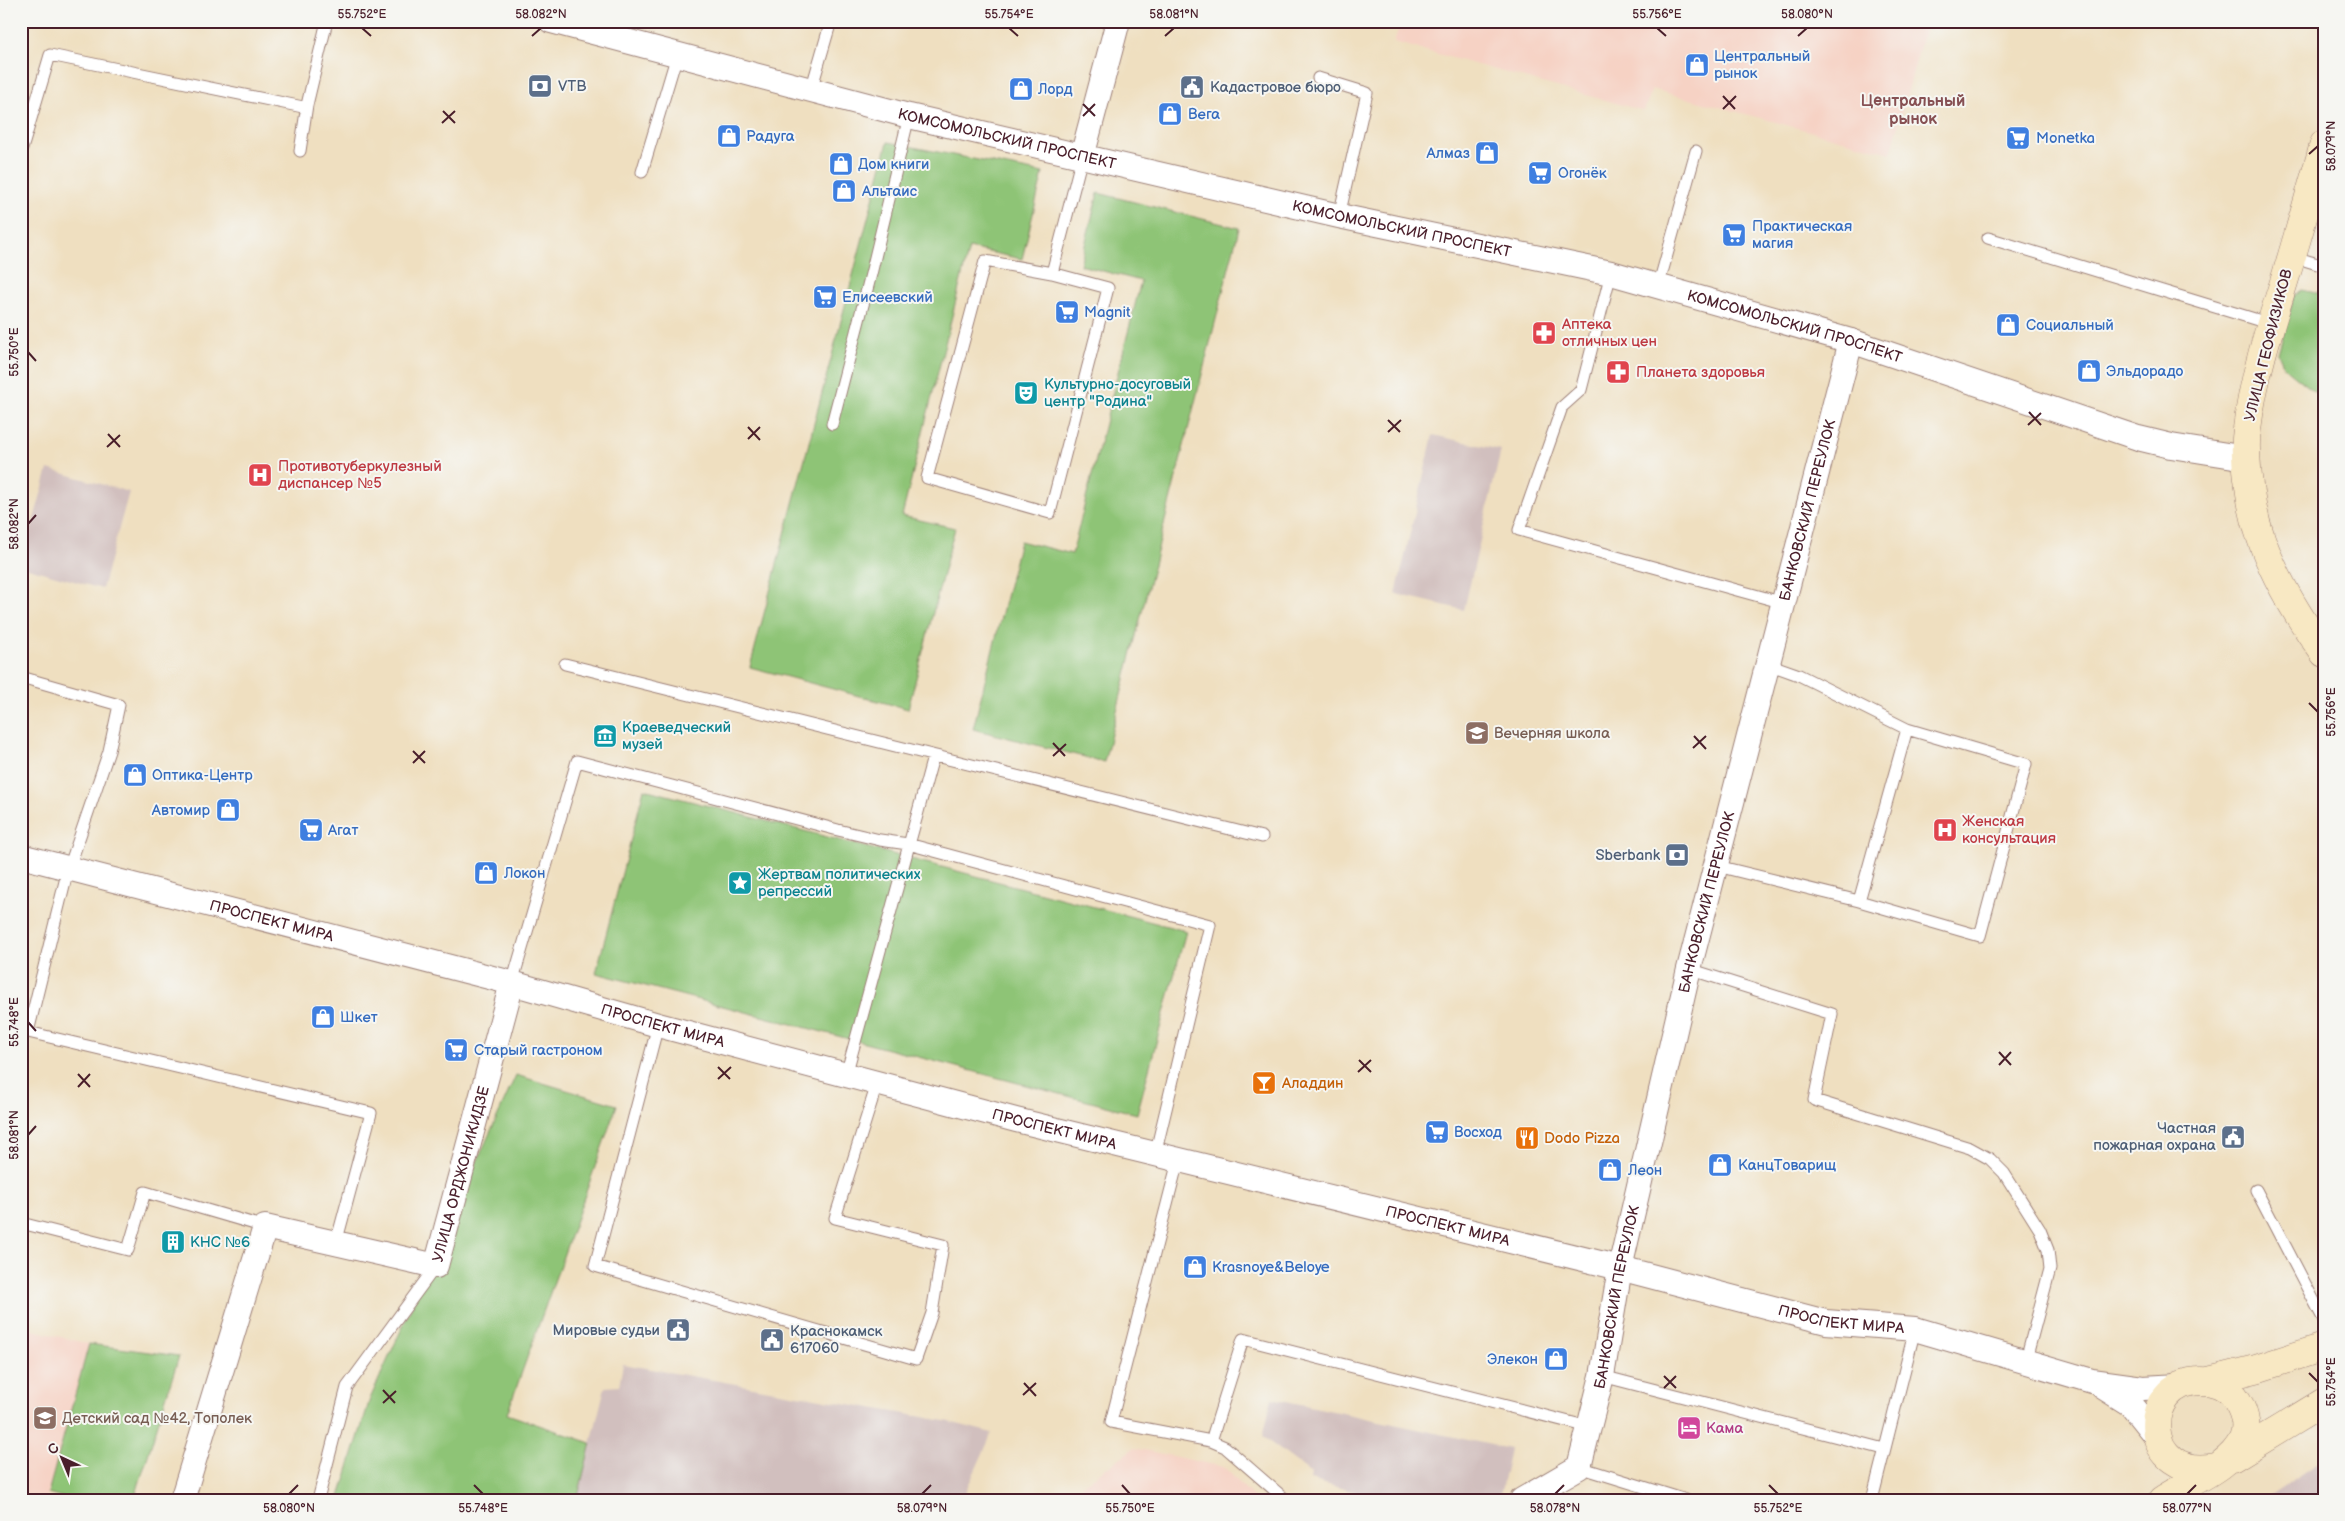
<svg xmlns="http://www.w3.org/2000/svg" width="2345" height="1521" viewBox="0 0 2345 1521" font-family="'Balsamiq Sans',sans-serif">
	<rect width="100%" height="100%" fill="#f6f6f2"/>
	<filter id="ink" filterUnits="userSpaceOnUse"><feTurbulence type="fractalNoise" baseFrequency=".02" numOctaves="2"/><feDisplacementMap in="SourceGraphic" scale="10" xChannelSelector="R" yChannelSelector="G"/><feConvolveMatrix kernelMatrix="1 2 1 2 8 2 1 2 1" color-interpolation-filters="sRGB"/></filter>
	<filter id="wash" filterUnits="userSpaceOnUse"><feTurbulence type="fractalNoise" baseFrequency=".0096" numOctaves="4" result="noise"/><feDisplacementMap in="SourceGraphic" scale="20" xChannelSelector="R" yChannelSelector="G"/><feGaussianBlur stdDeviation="1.12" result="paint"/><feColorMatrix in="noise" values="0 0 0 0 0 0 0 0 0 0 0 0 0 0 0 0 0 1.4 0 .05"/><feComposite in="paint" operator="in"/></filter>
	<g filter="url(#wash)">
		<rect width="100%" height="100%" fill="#efdfc0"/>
		<path fill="#f6d2c4" d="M1401,21H1927L1891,153L1652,89L1644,111L1394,42Z
			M21,1327L89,1344L46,1500H21Z
			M1134,1448L1224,1467L1256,1500H1061Z"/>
		<path fill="#d1bfbe" d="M1433,435L1501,450L1464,610L1396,594Z
			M48,469L129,492L102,589L21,566Z
			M623,1364L945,1421L992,1433L962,1500H577L605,1387L619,1386Z
			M1272,1398L1510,1449L1500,1495L1466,1500H1386L1310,1480L1311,1473L1263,1437Z
			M2324,1459V1500H2264Z"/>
		<path fill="#8ec476" stroke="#6c7250" d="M888,142L1043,173L1022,259L969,248L902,516L955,528L908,709L750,667Z
			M1098,193L1239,228L1104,762L973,729L1020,541L1072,554L1141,281L1080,265Z
			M2302,290L2324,295V399L2284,367L2278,353L2294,296Z
			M644,789L1186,931L1137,1114L596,973Z
			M516,1075L617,1105L507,1414L591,1443L577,1500H339L370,1399Z
			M89,1344L179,1356L134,1500H71L48,1493Z"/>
	</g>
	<g filter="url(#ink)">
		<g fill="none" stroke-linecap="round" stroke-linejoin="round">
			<defs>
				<path id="service" d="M1318,78L1367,93L1339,216
					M811,90L831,21
					M22,149L50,55L303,107L307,105
					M300,151L307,105L327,21
					M642,172L677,55
					M2306,209L2324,214
					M1988,238L2271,324
					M2291,256L2324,266
					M985,261L1052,273L1108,288L1050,513L927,478Z
					M1052,273L1082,157
					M1611,273L1581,390L1562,407L1519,530L1784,603
					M1658,287L1696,151
					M832,424L871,274L909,116
					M565,664L1262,837
					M21,677L119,705L109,751L69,868
					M1717,866L1859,901L1907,729L1799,675L1768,664
					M1859,901L1980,936L2026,764L1907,729
					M1689,969L1832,1014L1814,1100L1970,1148L1990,1159L2004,1173L2040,1230L2048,1250L2050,1269L2025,1363
					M512,983L577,761L838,830L880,840L908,844L1210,925L1155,1155
					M658,1025L595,1266L916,1359L932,1313L943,1245L835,1218L877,1084
					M21,1030L28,1032L68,869
					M28,1032L371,1113L336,1243
					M846,1075L933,757
					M1178,1161L1111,1422L1211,1441L1225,1447L1286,1500
					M2256,1190L2324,1320
					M21,1223L128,1250L145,1192L265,1227
					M1602,1376L1884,1449
					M1211,1441L1243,1339L1589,1427
					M1579,1467L1686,1500
					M318,1500L347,1387L436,1266
					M1872,1500L1915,1329"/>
				<g id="minor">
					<path id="s1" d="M551,21L909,116L1339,216L1611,273L1851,341L2138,438L2171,446L2246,458"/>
					<path d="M1082,157L1118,21"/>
					<path id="s2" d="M21,856L512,983L658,1025L1016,1120L1620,1268L1826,1322L1915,1329L2092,1381L2143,1388L2179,1386"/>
					<path d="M2103,1387L2130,1404L2158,1439"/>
					<path id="s3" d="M182,1500L265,1227L436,1266L512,983"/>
					<path id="s4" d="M1522,1500L1579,1467L1602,1376L1620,1268L1689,969L1851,341"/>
				</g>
				<path id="secondary" d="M2324,144C2311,190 2298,236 2284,282C2269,329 2253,379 2247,429C2244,449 2247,472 2250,493C2258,551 2290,605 2324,653
					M2208,1381L2256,1369L2324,1347
					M2232,1458L2324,1402
					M2162,1500C2187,1483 2231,1467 2243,1439C2249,1425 2243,1408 2234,1396C2227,1386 2214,1381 2201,1381C2138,1381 2140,1482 2216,1467"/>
			</defs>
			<use href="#service" stroke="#9c7f76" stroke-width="13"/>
			<use href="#minor" stroke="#9c7f76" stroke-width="26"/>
			<use href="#secondary" stroke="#9c7f76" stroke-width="29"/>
			<use href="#service" stroke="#fff" stroke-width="11"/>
			<use href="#minor" stroke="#fff" stroke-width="24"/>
			<use href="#secondary" stroke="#f8e8c3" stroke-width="28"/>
		</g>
	</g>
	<path fill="none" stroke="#4a1f2b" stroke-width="2" d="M362,28L371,36M1009,28L1018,36M1657,28L1666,36M532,36L541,28M1165,36L1174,28M1798,36L1807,28M1723,96L1735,109M1083,104L1095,116M1723,109L1736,96M443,111L455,123M1083,116L1095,104M442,123L455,111M2309,154L2318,146M28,352L36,361M2029,412L2041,425M1388,420L1400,432M2028,425L2041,413M748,427L760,440M1388,432L1401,420M108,434L120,447M748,439L760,427M107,447L120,435M28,524L36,515M2309,703L2318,712M1694,736L1706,749M1053,743L1065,756M1693,748L1706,736M413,751L425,763M1053,756L1066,744M413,763L425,751M28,1022L36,1031M1999,1052L2011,1065M1359,1060L1371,1072M1999,1065L2011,1052M718,1067L730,1079M1358,1072L1371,1060M78,1074L90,1087M718,1079L731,1067M78,1087L90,1074M28,1135L36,1126M2309,1373L2318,1382M1664,1376L1676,1388M1024,1383L1036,1396M1664,1388L1676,1376M383,1390L395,1403M1023,1395L1036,1383M383,1403L396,1391M474,1485L483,1494M1122,1485L1130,1494M1769,1485L1778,1494M289,1494L298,1485M922,1494L931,1485M1555,1494L1564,1485M2187,1494L2196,1485"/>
	<defs>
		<symbol id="shop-square" viewBox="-11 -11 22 22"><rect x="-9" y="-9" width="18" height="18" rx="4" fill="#3f7fe0" stroke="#f6f6f2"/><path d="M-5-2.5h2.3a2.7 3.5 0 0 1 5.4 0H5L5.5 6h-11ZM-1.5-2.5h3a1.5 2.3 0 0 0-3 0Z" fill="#fff"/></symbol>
		<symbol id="bank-square" viewBox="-11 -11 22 22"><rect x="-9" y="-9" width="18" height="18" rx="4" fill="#5c6f8a" stroke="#f6f6f2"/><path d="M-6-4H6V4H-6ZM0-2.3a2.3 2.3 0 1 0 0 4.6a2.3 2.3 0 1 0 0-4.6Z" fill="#fff"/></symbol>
		<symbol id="civic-square" viewBox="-11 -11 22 22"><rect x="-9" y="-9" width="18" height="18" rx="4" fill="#5c6f8a" stroke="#f6f6f2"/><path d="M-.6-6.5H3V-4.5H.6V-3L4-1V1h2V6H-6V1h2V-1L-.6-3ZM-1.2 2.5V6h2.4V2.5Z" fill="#fff"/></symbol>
		<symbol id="supermarket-square" viewBox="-11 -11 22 22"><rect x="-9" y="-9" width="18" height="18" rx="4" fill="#3f7fe0" stroke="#f6f6f2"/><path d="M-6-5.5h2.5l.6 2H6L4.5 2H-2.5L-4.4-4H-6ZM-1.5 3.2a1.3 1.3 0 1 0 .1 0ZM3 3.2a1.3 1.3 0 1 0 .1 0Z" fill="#fff"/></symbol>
		<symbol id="pharmacy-square" viewBox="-11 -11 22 22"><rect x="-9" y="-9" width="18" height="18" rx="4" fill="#e0444e" stroke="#f6f6f2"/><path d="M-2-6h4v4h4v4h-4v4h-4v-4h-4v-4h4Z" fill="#fff"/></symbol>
		<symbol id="theatre-square" viewBox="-11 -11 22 22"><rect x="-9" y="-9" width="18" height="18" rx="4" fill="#0f9aa8" stroke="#f6f6f2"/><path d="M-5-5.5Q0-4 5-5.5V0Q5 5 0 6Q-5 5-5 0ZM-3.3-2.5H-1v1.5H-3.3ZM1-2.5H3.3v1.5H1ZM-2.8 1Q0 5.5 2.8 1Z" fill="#fff"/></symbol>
		<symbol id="hospital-square" viewBox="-11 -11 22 22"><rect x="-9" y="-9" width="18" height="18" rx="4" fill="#e0444e" stroke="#f6f6f2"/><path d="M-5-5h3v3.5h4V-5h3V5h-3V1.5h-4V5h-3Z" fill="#fff"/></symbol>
		<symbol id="school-square" viewBox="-11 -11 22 22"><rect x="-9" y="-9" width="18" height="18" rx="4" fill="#8d6e63" stroke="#f6f6f2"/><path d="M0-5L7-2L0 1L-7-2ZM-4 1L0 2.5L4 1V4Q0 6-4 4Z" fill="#fff"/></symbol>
		<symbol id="museum-square" viewBox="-11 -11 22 22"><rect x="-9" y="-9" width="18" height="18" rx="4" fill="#0f9aa8" stroke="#f6f6f2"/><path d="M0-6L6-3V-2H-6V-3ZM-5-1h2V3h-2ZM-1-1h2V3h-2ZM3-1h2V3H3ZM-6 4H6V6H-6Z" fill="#fff"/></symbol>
		<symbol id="sight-square" viewBox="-11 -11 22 22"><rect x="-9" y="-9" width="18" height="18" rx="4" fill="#0f9aa8" stroke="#f6f6f2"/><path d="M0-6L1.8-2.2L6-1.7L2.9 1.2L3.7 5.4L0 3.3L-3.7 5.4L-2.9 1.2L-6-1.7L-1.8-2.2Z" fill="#fff"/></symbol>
		<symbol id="bar-square" viewBox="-11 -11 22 22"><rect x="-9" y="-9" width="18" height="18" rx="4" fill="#e8710a" stroke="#f6f6f2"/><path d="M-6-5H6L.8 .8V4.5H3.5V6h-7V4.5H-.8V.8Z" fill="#fff"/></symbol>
		<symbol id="restaurant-square" viewBox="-11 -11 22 22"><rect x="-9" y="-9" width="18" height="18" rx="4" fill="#e8710a" stroke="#f6f6f2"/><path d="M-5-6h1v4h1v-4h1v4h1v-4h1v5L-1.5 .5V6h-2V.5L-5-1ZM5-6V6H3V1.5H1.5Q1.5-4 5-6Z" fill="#fff"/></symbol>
		<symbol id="building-square" viewBox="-11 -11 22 22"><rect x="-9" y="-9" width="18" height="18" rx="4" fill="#0f9aa8" stroke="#f6f6f2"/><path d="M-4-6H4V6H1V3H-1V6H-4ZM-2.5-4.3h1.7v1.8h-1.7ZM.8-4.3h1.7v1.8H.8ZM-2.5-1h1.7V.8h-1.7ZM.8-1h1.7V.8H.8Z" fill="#fff"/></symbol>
		<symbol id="hotel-square" viewBox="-11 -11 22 22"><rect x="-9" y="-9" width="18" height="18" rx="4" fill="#d1479c" stroke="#f6f6f2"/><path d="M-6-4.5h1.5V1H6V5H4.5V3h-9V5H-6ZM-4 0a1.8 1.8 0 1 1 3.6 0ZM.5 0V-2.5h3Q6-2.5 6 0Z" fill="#fff"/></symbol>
	</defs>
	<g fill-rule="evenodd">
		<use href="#shop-square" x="1683" y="51" width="28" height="28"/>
		<use href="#bank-square" x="526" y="72" width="28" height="28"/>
		<use href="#civic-square" x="1178" y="73" width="28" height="28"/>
		<use href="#shop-square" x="1007" y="75" width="28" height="28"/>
		<use href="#shop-square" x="1156" y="100" width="28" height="28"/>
		<use href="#shop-square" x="715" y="122" width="28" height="28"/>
		<use href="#supermarket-square" x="2004" y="124" width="28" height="28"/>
		<use href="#shop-square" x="1473" y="139" width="28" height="28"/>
		<use href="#shop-square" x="827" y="150" width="28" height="28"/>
		<use href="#supermarket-square" x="1526" y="159" width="28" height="28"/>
		<use href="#shop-square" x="830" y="177" width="28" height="28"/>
		<use href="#supermarket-square" x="1720" y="221" width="28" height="28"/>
		<use href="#supermarket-square" x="811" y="283" width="28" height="28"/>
		<use href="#supermarket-square" x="1053" y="298" width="28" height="28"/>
		<use href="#shop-square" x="1994" y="311" width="28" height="28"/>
		<use href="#pharmacy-square" x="1530" y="319" width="28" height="28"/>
		<use href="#shop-square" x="2075" y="357" width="28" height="28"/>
		<use href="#pharmacy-square" x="1604" y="358" width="28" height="28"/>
		<use href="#theatre-square" x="1012" y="379" width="28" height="28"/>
		<use href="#hospital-square" x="246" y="461" width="28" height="28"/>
		<use href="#school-square" x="1463" y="719" width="28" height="28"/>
		<use href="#museum-square" x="591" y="722" width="28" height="28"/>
		<use href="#shop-square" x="121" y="761" width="28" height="28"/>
		<use href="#shop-square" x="214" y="796" width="28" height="28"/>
		<use href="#supermarket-square" x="297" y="816" width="28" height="28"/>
		<use href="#hospital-square" x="1931" y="816" width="28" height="28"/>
		<use href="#bank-square" x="1663" y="841" width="28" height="28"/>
		<use href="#shop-square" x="472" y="859" width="28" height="28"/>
		<use href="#sight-square" x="726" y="869" width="28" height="28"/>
		<use href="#shop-square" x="309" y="1003" width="28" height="28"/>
		<use href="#supermarket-square" x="442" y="1036" width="28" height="28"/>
		<use href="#bar-square" x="1250" y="1069" width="28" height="28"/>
		<use href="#supermarket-square" x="1423" y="1118" width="28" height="28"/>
		<use href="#civic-square" x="2219" y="1123" width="28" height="28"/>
		<use href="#restaurant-square" x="1513" y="1124" width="28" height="28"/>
		<use href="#shop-square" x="1706" y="1151" width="28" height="28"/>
		<use href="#shop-square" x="1596" y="1156" width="28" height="28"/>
		<use href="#building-square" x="159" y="1228" width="28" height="28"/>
		<use href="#shop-square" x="1181" y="1253" width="28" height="28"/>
		<use href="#civic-square" x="664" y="1316" width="28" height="28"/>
		<use href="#civic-square" x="758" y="1326" width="28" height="28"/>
		<use href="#shop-square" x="1542" y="1345" width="28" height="28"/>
		<use href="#school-square" x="31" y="1404" width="28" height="28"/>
		<use href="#hotel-square" x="1675" y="1414" width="28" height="28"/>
	</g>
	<g text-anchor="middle" stroke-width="4" stroke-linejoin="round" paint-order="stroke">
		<g font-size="15" fill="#366cbe" stroke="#f6f6f2" text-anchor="start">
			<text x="1714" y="61">Центральный<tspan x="1714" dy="17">рынок</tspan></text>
			<text x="1038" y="94">Лорд</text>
			<text x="1188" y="119">Вега</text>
			<text x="746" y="141">Радуга</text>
			<text x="2036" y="143">Monetka</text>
			<text x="1470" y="158" text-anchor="end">Алмаз</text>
			<text x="858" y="169">Дом книги</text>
			<text x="1558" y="178">Огонёк</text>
			<text x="862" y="196">Альтаис</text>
			<text x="1752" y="231">Практическая<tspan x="1752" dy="17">магия</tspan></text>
			<text x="842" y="302">Елисеевский</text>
			<text x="1084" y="317">Magnit</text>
			<text x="2026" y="330">Социальный</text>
			<text x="2106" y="376">Эльдорадо</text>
			<text x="152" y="780">Оптика-Центр</text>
			<text x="210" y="815" text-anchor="end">Автомир</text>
			<text x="328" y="835">Агат</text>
			<text x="504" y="878">Локон</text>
			<text x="340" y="1022">Шкет</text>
			<text x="474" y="1055">Старый гастроном</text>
			<text x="1454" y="1137">Восход</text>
			<text x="1738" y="1170">КанцТоварищ</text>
			<text x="1628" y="1175">Леон</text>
			<text x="1212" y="1272">Krasnoye&amp;Beloye</text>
			<text x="1538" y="1364" text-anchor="end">Элекон</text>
		</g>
		<g font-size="15" fill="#4e5e75" stroke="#f6f6f2" text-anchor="start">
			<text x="558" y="91">VTB</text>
			<text x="1210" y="92">Кадастровое бюро</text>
			<text x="1660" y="860" text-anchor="end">Sberbank</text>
			<text x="2216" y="1133" text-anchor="end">Частная<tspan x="2216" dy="17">пожарная охрана</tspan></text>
			<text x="660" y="1335" text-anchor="end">Мировые судьи</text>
			<text x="790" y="1336">Краснокамск<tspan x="790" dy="17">617060</tspan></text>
		</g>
		<g font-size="15" fill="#4a1f2b" stroke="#f6f6f2">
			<text dy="5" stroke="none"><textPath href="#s1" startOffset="471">КОМСОМОЛЬСКИЙ ПРОСПЕКТ</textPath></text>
			<text dy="5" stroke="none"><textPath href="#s1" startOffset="876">КОМСОМОЛЬСКИЙ ПРОСПЕКТ</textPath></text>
			<text dy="5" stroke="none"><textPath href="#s1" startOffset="1281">КОМСОМОЛЬСКИЙ ПРОСПЕКТ</textPath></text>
			<text transform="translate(2268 345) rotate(-76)" y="5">УЛИЦА ГЕОФИЗИКОВ</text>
			<text dy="5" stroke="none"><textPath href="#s4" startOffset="1050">БАНКОВСКИЙ ПЕРЕУЛОК</textPath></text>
			<text dy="5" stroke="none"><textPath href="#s4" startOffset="645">БАНКОВСКИЙ ПЕРЕУЛОК</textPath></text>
			<text dy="5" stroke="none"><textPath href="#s2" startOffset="259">ПРОСПЕКТ МИРА</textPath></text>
			<text dy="5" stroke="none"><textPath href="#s2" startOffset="664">ПРОСПЕКТ МИРА</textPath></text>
			<text dy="5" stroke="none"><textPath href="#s2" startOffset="1069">ПРОСПЕКТ МИРА</textPath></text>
			<text dy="5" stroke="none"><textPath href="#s3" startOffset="556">УЛИЦА ОРДЖОНИКИДЗЕ</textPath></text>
			<text dy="5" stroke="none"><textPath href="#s2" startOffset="1474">ПРОСПЕКТ МИРА</textPath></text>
			<text dy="5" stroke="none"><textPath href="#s4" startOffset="240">БАНКОВСКИЙ ПЕРЕУЛОК</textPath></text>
			<text dy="5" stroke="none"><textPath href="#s2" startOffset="1879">ПРОСПЕКТ МИРА</textPath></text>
		</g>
		<g font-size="15" fill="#be3a42" stroke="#f6f6f2" text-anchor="start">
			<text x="1562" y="329">Аптека<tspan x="1562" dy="17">отличных цен</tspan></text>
			<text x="1636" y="377">Планета здоровья</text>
			<text x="278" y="471">Противотуберкулезный<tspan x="278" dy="17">диспансер №5</tspan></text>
			<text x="1962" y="826">Женская<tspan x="1962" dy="17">консультация</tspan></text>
		</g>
		<g font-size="15" fill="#0d838f" stroke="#f6f6f2" text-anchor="start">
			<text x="1044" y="389">Культурно-досуговый<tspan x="1044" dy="17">центр "Родина"</tspan></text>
			<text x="622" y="732">Краеведческий<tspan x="622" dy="17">музей</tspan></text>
			<text x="758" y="879">Жертвам политических<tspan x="758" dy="17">репрессий</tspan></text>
			<text x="190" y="1247">КНС №6</text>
		</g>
		<g font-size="15" fill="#785e54" stroke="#f6f6f2" text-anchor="start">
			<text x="1494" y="738">Вечерняя школа</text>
			<text x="62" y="1423">Детский сад №42, Тополек</text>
		</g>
		<g font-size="15" fill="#c56008" stroke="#f6f6f2" text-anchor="start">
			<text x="1282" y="1088">Аладдин</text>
			<text x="1544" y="1143">Dodo Pizza</text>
		</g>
		<g font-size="15" fill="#b23c85" stroke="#f6f6f2" text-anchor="start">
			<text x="1706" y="1433">Кама</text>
		</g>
		<g font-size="16" font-weight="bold" fill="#865053" stroke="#f6f6f2">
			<text x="1913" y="106">Центральный<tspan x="1913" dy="18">рынок</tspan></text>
		</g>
	</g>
	<rect width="2345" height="1521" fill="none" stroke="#f6f6f2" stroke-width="55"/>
	<g transform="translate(62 1458) rotate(316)" stroke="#f6f6f2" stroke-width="4" paint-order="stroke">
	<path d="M0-4L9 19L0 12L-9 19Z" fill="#4a1f2b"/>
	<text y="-8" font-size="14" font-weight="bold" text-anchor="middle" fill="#4a1f2b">С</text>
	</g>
	<rect x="28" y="28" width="2290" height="1466" fill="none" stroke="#4a1f2b" stroke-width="2"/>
	<g font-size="12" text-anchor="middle" fill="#4a1f2b">
		<text x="362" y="18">55.752°E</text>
		<text x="541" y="18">58.082°N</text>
		<text x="1009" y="18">55.754°E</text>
		<text x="1174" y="18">58.081°N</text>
		<text x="1657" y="18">55.756°E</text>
		<text x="1807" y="18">58.080°N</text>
		<text transform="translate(2331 146) rotate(-90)" y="4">58.079°N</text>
		<text transform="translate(14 352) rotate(-90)" y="4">55.750°E</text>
		<text transform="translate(14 524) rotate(-90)" y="4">58.082°N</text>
		<text transform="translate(2331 712) rotate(-90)" y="4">55.756°E</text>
		<text transform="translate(14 1022) rotate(-90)" y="4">55.748°E</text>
		<text transform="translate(14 1135) rotate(-90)" y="4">58.081°N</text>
		<text transform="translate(2331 1382) rotate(-90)" y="4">55.754°E</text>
		<text x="289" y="1512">58.080°N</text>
		<text x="483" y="1512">55.748°E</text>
		<text x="922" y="1512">58.079°N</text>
		<text x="1130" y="1512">55.750°E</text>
		<text x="1555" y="1512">58.078°N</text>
		<text x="1778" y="1512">55.752°E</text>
		<text x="2187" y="1512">58.077°N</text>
	</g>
</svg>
